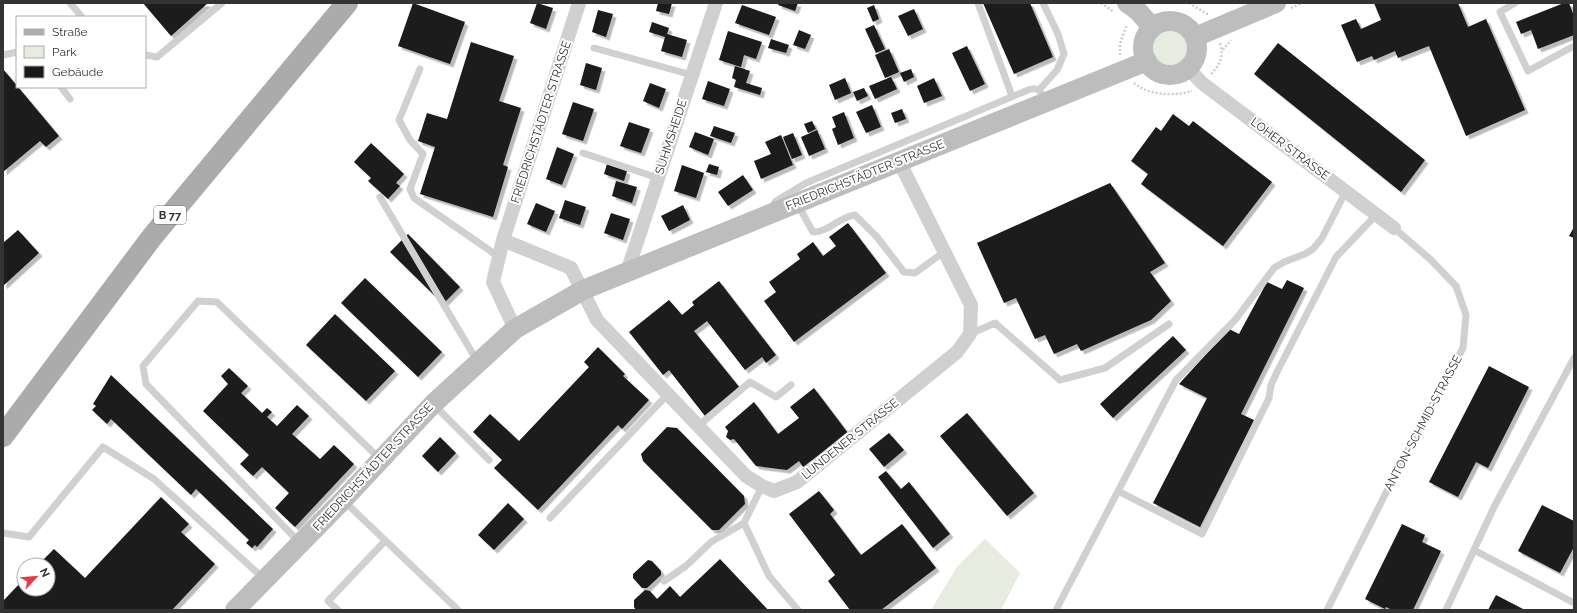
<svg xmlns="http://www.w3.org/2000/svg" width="1577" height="613" viewBox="0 0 1577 613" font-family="Raleway,sans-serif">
	<defs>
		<filter id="shadow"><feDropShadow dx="3.5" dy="3.5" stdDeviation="0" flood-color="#0004"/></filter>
	</defs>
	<rect width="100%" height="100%" fill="#fff"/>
	<path fill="#e6ecdf" d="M1152 47a18 18 0 1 1 36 0a18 18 0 1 1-36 0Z
		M985,539L1020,573L1001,610H931L957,567Z"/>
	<path fill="#1a1a1a" filter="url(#shadow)" d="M143,3H208L171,36Z
		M413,3L465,22L450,64L398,46Z
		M537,3L553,8L546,29L530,23Z
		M658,3H672L669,14L656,11Z
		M779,3H798L795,11L778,5Z
		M983,3H1030L1053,57L1014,74Z
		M1374,3H1458L1468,27L1486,19L1525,110L1466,136L1429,46L1398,58L1395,51L1374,60L1372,56L1357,62L1341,25L1356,19L1361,29L1381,20Z
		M1564,3H1569L1574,16V35L1538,49L1531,30L1521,34L1516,22Z
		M742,5L776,17L769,35L735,23Z
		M874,5L879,19L873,22L867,8Z
		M914,9L923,29L908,36L898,16Z
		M598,10L613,14L606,37L592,32Z
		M652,22L669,28L667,34L687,40L682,57L661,51L665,37L649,32Z
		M874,25L885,49L876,53L865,29Z
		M799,30L811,35L805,49L793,45Z
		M728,31L762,42L756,59L744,55L741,67L719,60Z
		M771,39L789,45L786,53L768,48Z
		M471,42L514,56L499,101L521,108L503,165L508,167L493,217L420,194L435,147L418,141L427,113L447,119Z
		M1278,43L1425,160L1401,192L1254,74Z
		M967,46L985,84L970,91L952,53Z
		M889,49L899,72L885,78L875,55Z
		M586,63L602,68L596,90L580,85Z
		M735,66L750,71L746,83L762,88L760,95L734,87L736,80L732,78Z
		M3,69L59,136L46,147L40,141L3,172Z
		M911,69L914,77L904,82L900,73Z
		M891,77L897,89L875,99L869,86Z
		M845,78L851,93L835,100L829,85Z
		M934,78L942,96L924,103L917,86Z
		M708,81L730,89L724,106L702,99Z
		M650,83L666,89L659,108L643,101Z
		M864,88L868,96L857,101L853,92Z
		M573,102L594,109L583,141L562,134Z
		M872,105L881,127L866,133L856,112Z
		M902,109L906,119L895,123L891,113Z
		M844,112L854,138L838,145L832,129L836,127L832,117Z
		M1173,114L1189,126L1193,121L1272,182L1223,246L1141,184L1148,174L1131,161L1156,127L1161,131Z
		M812,121L816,129L808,133L804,124Z
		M629,122L650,129L641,153L620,146Z
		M714,126L735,133L731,143L710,136Z
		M817,130L825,149L809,156L801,137Z
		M695,132L714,139L708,155L689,147Z
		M793,133L802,155L792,159L783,137Z
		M781,135L793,165L761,179L754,161L771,154L765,142Z
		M371,143L404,174L396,183L400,186L388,199L368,181L371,178L354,162Z
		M557,147L574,154L562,185L546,179Z
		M607,164L627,171L624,181L604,174Z
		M709,164L719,167L717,175L706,172Z
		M682,165L704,173L696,198L674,191Z
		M743,175L753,190L728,206L718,192Z
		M616,181L637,187L632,203L612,196Z
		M1110,183L1165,263L1150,272L1171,301L1151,320L1081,351L1077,344L1054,354L1045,335L1035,339L1016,298L1004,303L977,243Z
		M565,200L586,207L580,225L559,218Z
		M536,203L555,211L546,232L527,224Z
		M683,205L690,220L669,231L661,216Z
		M611,213L630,219L623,240L604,233Z
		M848,223L886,273L794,342L764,301L776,292L769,282L800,259L797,254L813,242L823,256L836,246L829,237Z
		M1574,227V238L1569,236Z
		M18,230L39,253L3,286V243Z
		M408,234L460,287L443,304L390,252Z
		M365,278L442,352L418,377L341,303Z
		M1287,280L1304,288L1241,414L1254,420L1200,527L1153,503L1207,398L1179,384L1229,329L1239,334L1267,282L1282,289Z
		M719,281L776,355L766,363L762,357L745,370L707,321L694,331L740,388L705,416L669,370L663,375L629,332L669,300L682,315L694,305L692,302Z
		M335,314L395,371L366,401L306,345Z
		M1173,336L1186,350L1113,418L1100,404Z
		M598,347L625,374L623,376L649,400L622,429L618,425L538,510L494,468L502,460L473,432L490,414L519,441L589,367L584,362Z
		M1489,366L1529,387L1488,468L1476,462L1458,497L1429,482Z
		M229,368L248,386L241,393L262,413L267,408L272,412L267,417L277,426L297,405L309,416L292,434L320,459L334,445L354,464L295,527L275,508L289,493L262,467L253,476L240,464L249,455L203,411L228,384L221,376Z
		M111,375L273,529L257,547L255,545L252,548L246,543L249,540L196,489L191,495L111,419L107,424L92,410L96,406L93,404Z
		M814,388L848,433L803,467L799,461L787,470L756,466L734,439L730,440L726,437L728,431L725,427L754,402L778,434L799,418L790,407Z
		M967,413L1034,493L1007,516L940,436Z
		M667,427L677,428L744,496L745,504L719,530H712L643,461L641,454Z
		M889,433L904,450L884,467L869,449Z
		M440,437L456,453L438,472L422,456Z
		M886,471L901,489L909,482L950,534L933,548L878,477Z
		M819,491L834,510L830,514L861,555L902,524L936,568L881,610H850L828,581L835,575L789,514Z
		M161,497L189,524L181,532L215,564L172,610H3V601L24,579V589H48V565H38L54,549L85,578Z
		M508,503L524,519L494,550L478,535Z
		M1542,505L1574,521V547L1560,573L1518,551Z
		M1402,524L1425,535L1422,542L1441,551L1413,610H1392L1386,607L1385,609L1365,599Z
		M720,559L768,610H636L634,607V600L645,590L650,591L657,599L670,586L680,597Z
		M648,560L652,561L661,571V575L647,588H642L633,578V574Z
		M1496,595L1525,610H1488Z"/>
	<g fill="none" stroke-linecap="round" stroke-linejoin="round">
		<path stroke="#cdcdcd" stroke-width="2.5" stroke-dasharray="2 2" stroke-linecap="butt" d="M1101,3L1114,12
			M1189,3L1209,15
			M1291,8L1302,3
			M1223,50L1231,40
			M1120,55V44L1127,24
			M1211,74C1220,65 1224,56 1220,43
			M1134,83C1149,96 1174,96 1192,91"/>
		<path stroke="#d0d0d0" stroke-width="7" d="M70,3L82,17
			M978,3L1012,96
			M1515,3L1500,12L1528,71L1574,46
			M594,48L692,75
			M3,55L17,52
			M145,55L157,57L222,3
			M420,69L399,120L410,140L423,154L410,189L414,198L499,257
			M61,87L70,99
			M1039,90L1057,70L1064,54L1058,34L1043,3
			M583,153L658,178
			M380,197L477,361
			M798,205L813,232C829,232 839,217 855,215L877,237L904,272L915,273L944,252
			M775,209L774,204L776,201L806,183L1028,90C1038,86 1042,92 1045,101
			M970,334L995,323L1060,380L1105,368L1169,324
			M434,405L489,460
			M698,426L750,382L776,397L791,385
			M762,486L744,523L769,576L798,610
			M1118,491L1202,534L1269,398L1271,385L1277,372L1336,257L1377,214
			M343,500L458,610
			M550,518L668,394
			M3,533L29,537L103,447L154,479L263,578
			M299,542L146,384L143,366L198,301L217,302L379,458
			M1474,550L1574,603
			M664,581L686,566L711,542L744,523
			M338,610L328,601L385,541
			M1056,610L1176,380L1236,319L1274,268L1284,262L1305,254L1313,249L1322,238L1346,191
			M1327,610L1401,463L1463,348L1466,315L1456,286L1431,260L1394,228
			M1446,610L1494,507L1574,358"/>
		<path stroke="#d0d0d0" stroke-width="14" d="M1188,68L1202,83L1394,228
			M503,240L579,3
			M627,272L716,3
			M515,329L493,282L503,240L571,268L597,320L746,476L762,486L774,491L797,482L957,352L970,334L971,305L899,161"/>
		<path stroke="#bdbdbd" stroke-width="20" d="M1127,3L1138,11L1152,27
			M1143 48a27 27 0 1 1 54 0a27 27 0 1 1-54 0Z
			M1195,37L1276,3
			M235,610L343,500L433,404L515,329L583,290L1147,61"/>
		<path stroke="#ababab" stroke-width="22" d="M3,436L152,237L347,3"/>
	</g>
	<g text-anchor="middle" stroke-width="4" stroke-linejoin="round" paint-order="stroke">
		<rect fill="#fff" stroke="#707070" stroke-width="1" x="154" y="206" width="32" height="18" rx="3"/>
		<g font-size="11" font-weight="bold" fill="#333">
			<text x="170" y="219">B 77</text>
		</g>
		<g font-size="12" fill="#333" stroke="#fff">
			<text transform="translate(541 122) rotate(-72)" y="4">FRIEDRICHSTÄDTER STRASSE</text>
			<text transform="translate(671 137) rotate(-72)" y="4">SUHMSHEIDE</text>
			<text transform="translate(1290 149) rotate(37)" y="4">LOHER STRASSE</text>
			<text transform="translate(865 175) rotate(-22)" y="4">FRIEDRICHSTÄDTER STRASSE</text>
			<text transform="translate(1423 423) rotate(-62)" y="4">ANTON-SCHMID-STRASSE</text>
			<text transform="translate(850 439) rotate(-39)" y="4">LUNDENER STRASSE</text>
			<text transform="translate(373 467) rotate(-47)" y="4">FRIEDRICHSTÄDTER STRASSE</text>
		</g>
	</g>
	<rect width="1577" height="613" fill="none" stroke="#333333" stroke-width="8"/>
	<rect x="16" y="16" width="130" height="72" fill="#ffffff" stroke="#adadad"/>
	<rect x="24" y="29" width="20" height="6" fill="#ababab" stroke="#adadad"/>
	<text x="52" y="36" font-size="12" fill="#333333">Straße</text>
	<rect x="24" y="46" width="20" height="12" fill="#e6ecdf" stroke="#adadad"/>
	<text x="52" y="56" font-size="12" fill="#333333">Park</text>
	<rect x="24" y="66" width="20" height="12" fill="#1a1a1a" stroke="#adadad"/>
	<text x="52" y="76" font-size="12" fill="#333333">Gebäude</text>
	<g transform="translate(36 577) rotate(64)"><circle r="19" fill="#ffffff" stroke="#adadad"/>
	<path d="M0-3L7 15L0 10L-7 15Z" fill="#e63946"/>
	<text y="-6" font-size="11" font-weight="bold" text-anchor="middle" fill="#333333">N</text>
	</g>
</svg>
